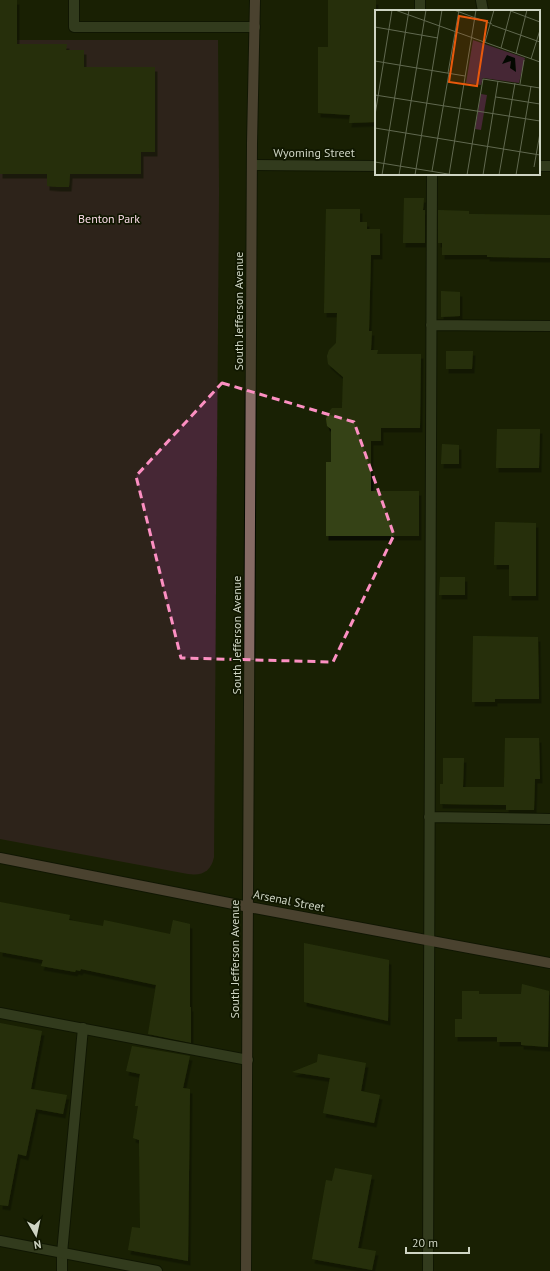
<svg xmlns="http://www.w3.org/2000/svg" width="550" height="1271" viewBox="0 0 550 1271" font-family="'PT Sans',sans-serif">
	<defs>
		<filter id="shadow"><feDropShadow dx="2.5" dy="4.5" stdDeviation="0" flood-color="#0009"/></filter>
	</defs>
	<rect width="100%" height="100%" fill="#192104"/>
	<path fill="#462735" d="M0,40H218L219,192L214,857C211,871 203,876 188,874L0,839Z"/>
	<path fill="#364315" filter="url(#shadow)" d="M0,0H17V44H67L66,50H84V67H155V152H141V174H70L69,187H58L47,186V174H0Z
		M328,0H376V122L349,123L350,115L318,113V47H328Z
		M404,198H424L423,210H425V243H403Z
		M326,209H360V222H367V229H380V255H371L369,331H372L371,350H378L377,354H421L420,428H381V441H371V491H419V536H326V462H331V429L327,426L326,419L328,413L332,408H342L343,377L328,364L327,356L329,350L336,343L337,313H324Z
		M438,210L469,211V214L550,215V258L487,257V255H442V243H438Z
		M441,291L460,292V316L441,317Z
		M446,351H473L472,369H446Z
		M497,429H540L539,468H496Z
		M442,444L459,445V464H441Z
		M495,522L536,523V596H509V565H494Z
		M440,577H465V595H439Z
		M473,636L538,637L539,699H495V702H472Z
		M505,738H539L540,779H535L534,810H506V805L440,804V784H443V758H464L463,787H504Z
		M0,902L70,915L69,920L103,926L104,920L170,934L173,920L190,924V1007H191V1043L148,1034L156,985L81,969L80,971L76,970L75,972L41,966L43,960L0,952Z
		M304,943L389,960L388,1021L304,1002Z
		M522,984L549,991L548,1047L521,1045V1042H497V1037H455V1019H462V991H479V994H521Z
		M0,1023L42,1031L31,1089L67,1095L63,1114L36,1109L26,1156L18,1154L8,1206L0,1205Z
		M132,1046L190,1056L183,1088L190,1089L188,1261L128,1250L132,1227L140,1228L139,1140L133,1138L138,1106H135L140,1074L126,1071Z
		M318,1054L366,1063L361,1091L380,1095L374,1123L323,1113L330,1078L292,1072L317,1062Z
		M335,1168L372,1175L358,1248L376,1251L372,1270L312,1259L326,1180L332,1181Z"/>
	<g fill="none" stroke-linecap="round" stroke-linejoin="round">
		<defs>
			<path id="lane" d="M74,0V27H255
				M481,0L483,11
				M420,11V0
				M431,325L550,326
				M429,817L550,819
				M0,1013L248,1060
				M62,1271V1253L83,1028
				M428,1271L432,174"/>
			<path id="street" d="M252,165L376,166
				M539,166H550
				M0,1241L157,1271"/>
			<path id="secondary" d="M0,858L249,907L550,963
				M246,1271L252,143L255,0"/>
		</defs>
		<use href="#lane" stroke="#050a00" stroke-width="12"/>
		<use href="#street" stroke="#050a00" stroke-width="12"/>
		<use href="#secondary" stroke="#050a00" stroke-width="12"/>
		<use href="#lane" stroke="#515b3c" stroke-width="10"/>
		<use href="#street" stroke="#515b3c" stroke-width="10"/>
		<use href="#secondary" stroke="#856a64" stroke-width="10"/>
	</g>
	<path d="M0 0H550V1271H0ZM222,383L354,422L394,535L333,662L181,658L136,476Z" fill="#192104" fill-opacity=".55" fill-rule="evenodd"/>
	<path fill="none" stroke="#fc8fc2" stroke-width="3" stroke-dasharray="8 5" stroke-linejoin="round" d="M222,383L354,422L394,535L333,662L181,658L136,476Z"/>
	<g text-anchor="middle" stroke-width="3.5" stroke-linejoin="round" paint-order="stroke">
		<g font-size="12" fill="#ced4c3" stroke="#101700">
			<text x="314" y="157">Wyoming Street</text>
			<text transform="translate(239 311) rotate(-90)" y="4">South Jefferson Avenue</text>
			<text transform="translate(237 635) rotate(-90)" y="4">South Jefferson Avenue</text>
			<text transform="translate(289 901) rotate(11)" y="4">Arsenal Street</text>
			<text transform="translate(235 959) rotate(-90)" y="4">South Jefferson Avenue</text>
		</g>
		<g font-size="12" fill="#f8d8e5" stroke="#101700">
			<text x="109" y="223">Benton Park</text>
		</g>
	</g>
	<g transform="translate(375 10)">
		<rect width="165" height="165" fill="#192104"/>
		<path d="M98,30L150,48L144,73L108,68L106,75L91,73ZM106,84L112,85L106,120L100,119Z" fill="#462735"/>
		<path d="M132,45L140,48L141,62L135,58L136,51L127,54Z" fill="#030800"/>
		<path fill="none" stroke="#616950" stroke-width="1" d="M20,0L165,52M79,0L117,14M133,0L165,12M117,15L165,32M0,17L63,28M110,32L119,0M126,38L136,0M141,44L152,0M156,49L165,20M0,51L90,66M73,63L84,0M145,74L149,50M0,85L165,111M121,87L165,94M0,105L17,0M0,118L165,145M0,152L79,165M159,157L165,123M57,161L74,63M7,165L34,0M24,165L51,0M40,165L67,0M74,165L101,0M92,165L108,69L165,78M108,165L123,71M124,165L140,73M141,165L156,76"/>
		<path fill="#e8590c" fill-opacity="0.15" stroke="#e8590c" stroke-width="2" d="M84,6L112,11L102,76L74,72Z"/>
		<rect width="165" height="165" fill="none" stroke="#ced4c3" stroke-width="2"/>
	</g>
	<g transform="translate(36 1235) rotate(171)" stroke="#101700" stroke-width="3" paint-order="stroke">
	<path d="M0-3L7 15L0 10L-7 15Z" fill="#ced4c3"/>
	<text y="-6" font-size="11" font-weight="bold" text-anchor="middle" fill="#ced4c3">N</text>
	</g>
	<path d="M406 1247v6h63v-6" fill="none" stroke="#ced4c3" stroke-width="2"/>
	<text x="412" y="1247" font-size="12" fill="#ced4c3" stroke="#101700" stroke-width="3" paint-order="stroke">20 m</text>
</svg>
